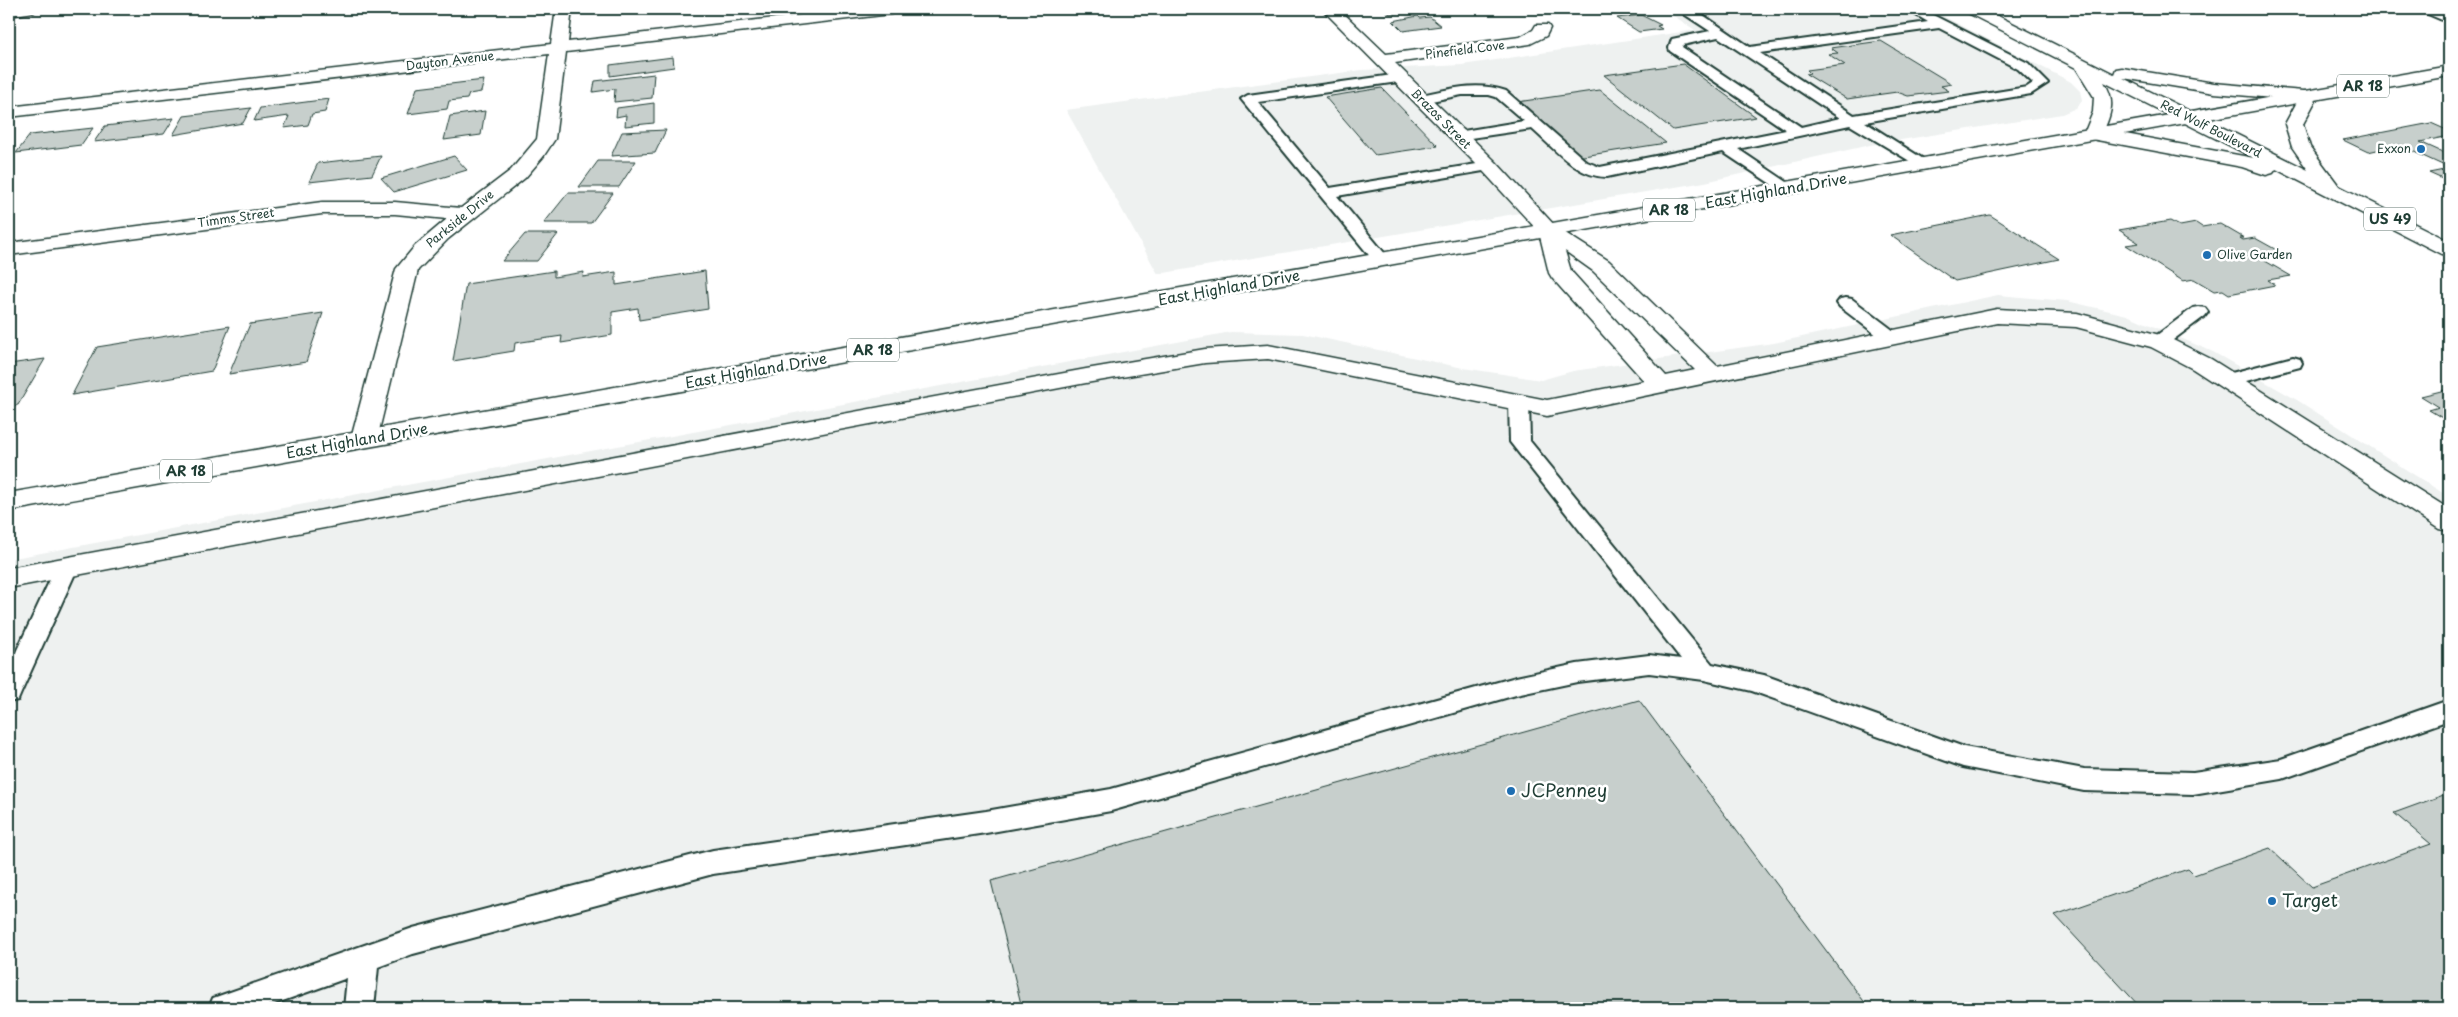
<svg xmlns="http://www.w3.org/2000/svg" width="2458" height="1017" viewBox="0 0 2458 1017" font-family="'Playpen Sans',sans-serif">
	<rect width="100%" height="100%" fill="#fff"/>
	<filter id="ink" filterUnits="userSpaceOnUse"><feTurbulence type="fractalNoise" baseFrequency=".02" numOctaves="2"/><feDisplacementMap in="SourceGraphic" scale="10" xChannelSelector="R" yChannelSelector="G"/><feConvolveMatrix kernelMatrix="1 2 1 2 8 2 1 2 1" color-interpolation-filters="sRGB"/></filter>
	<g filter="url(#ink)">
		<path fill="#eef1f0" d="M1663,9H1929L2071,82L2080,91L2082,100L2076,108L2062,114L1870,145L1705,182L1158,274L1066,110L1362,70L1462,65L1695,30Z
			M1998,295L2067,301L2127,315L2213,352L2297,400L2449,497V1008H9V559L1231,332L1303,334L1463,368L1541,380L1573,371L1774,343Z"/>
		<path fill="#c7cfcc" stroke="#1f3d34" d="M1383,9H1413L1415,10L1390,14Z
			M1440,9H1478L1445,13Z
			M1641,15L1661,25L1657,26L1662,29L1639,32L1617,18Z
			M1418,16L1420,18L1430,17L1441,26L1403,31L1393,21Z
			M1881,41L1952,84L1941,86L1949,91L1908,96L1897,92L1847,99L1806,74L1810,73L1807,70L1845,65L1828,54L1838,53L1831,48Z
			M673,57L674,67L610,76V65Z
			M1683,64L1756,117L1673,130L1604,75Z
			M654,74L652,98L614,102L615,89L593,92L595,81Z
			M484,80L481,92L469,94L467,99L449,101L447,109L408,114L417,88Z
			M1382,88L1438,146L1375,155L1325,97Z
			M1600,90L1666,143L1577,157L1517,102Z
			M329,99L325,112L312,114L308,125L284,128L289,116L254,121L260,108Z
			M654,103V123L625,126L626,115L616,117L617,108Z
			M251,108L243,123L173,135L184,116Z
			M485,111L481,135L444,140L450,116Z
			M174,118L164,134L94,142L105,126Z
			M2431,123L2449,131V136L2420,142L2449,155V168L2399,145L2368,152L2343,140Z
			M93,128L81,145L16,153L30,135Z
			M666,130L655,153L611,156L622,132Z
			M381,156L372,175L309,182L318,163Z
			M454,156L467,170L394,192L381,178Z
			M598,161H636L619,187H579Z
			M2449,169V182L2429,173Z
			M568,193H613L591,223H544Z
			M1990,215L2059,259L1955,281L1890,235Z
			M2170,221L2180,226L2196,223L2202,227L2220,224L2244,238H2240L2243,240L2255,238L2282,253L2260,258L2291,276L2268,280L2275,285L2229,294L2223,290L2214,291L2194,279L2183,281L2126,245L2139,243L2119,230Z
			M525,234H558L537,261H502Z
			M554,271V277L584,272L583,277L616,272V285L705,271L708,309L639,320L638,308L612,312V335L561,343L562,336L515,343L514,351L453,361L466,284Z
			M323,313L306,362L229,374L250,324Z
			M230,326L212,371L72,395L97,347Z
			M45,359L18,405L9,406V364Z
			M2449,389V422L2429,410L2439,407L2421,396Z
			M1639,700L1869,1008H1022L991,881Z
			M2449,793V1008H2141L2055,915L2188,869L2194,875L2270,848L2312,887L2431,844L2394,813Z"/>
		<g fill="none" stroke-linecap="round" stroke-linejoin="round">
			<defs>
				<path id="service" d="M1683,9H1712L1710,12L1700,13L1750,47L1928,22L1906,9H1921L2028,63L2048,83L2031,94L1865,122L1928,162L1930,165L1928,168L1923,169L1850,125L1738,149L1793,186L1796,189L1788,194L1783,192L1723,152L1607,177C1576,177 1554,148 1532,129L1457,140L1452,139L1450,136L1457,132L1524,121L1496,97L1489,95H1462L1421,103L1414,99L1421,95C1450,89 1477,81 1506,91L1587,162L1600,167L1786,130L1670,51L1669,48L1672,39L1710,31L1684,14ZM1939,28L2018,69L2033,83L2027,87L1854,115L1760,53ZM1718,37L1840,118L1801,127L1682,47L1683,45Z
					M2416,9H2433L2449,15V23Z
					M1400,74L1405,75L1407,78L1405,81L1258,102L1330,188L1489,162L1494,163L1496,166L1494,169L1489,170L1337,196L1391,261L1389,265H1377L1241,99L1248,95Z
					M1846,298L1852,299L1898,334L1901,338L1898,342H1886L1840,307L1837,303L1840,299Z
					M2199,307L2205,308L2208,312L2205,316L2165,346H2153L2150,342L2153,338L2193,308Z
					M2293,357L2300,359L2302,363L2300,367L2227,386L2220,384L2218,380L2220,376Z
					M1519,396L1526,398L1529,402L1530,441L1712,664L1764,675L1964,747L2084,769L2193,772L2281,759L2449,700V720L2282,779L2193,794L2084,791L1963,767L1752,691L1704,680L1649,673L1577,682L1516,695L1111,811L986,833L713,874L413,954L378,967L374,1008H344L347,978L263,1008H209L213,998L413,928L713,850L986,811L1111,789L1516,677L1577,664L1649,655L1681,659L1510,442L1509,402L1512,398Z
					M67,559L75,562L78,567L21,693L18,700L9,702V667L56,567L59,562Z"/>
				<path id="minor" d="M9,9H36L34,12L9,16Z
					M556,9H572L568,42L853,9H899L891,14L566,52L555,139L543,157L525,178L448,239L418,270L377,439L373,445L364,447L355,445L351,439L396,269L415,246L447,219L395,214H322L9,255V243L322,202H395L461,208L511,170L537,139L549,54L9,117V107L551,44Z
					M1322,9H1339L1386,54L1520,37L1533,30L1536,25H1548L1550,28L1546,36L1530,44L1395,63L1496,162L1556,227L1609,261L1717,366L1997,309L2077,313L2167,337L2211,359L2449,509V531L2439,529L2193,369L2151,347L2076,327L1997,323L1547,416L1268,359L1205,363L1086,383L9,588V568L1086,369L1205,349L1268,345L1547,400L1644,381L1552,278L1549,273L1539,232L1482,170ZM1565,251L1593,271L1695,370L1666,376L1571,271Z"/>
				<path id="primary" d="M2449,66V76L9,511V493Z"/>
				<path id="trunk" d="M1964,9H1984L2114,74L2116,69L2122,68L2214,83L2315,92L2318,96L2303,124L2310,147L2339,186L2449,241V255L2441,254L2276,169L2273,173L2266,175L2242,167L2086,138L2084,134L2093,112L2094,97L2076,68L1966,12ZM2123,78L2214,93L2298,100L2285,124L2292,147L2308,170ZM2104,82L2254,158L2104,130C2112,112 2115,99 2104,82Z"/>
			</defs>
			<use href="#service" stroke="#1f3d34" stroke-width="4"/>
			<use href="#minor" stroke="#1f3d34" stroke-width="3"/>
			<use href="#primary" stroke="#1f3d34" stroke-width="3"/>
			<use href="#trunk" stroke="#1f3d34" stroke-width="3"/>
			<use href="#service" fill="#fff" fill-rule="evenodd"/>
			<use href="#minor" fill="#fff" fill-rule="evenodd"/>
			<use href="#primary" fill="#fff" fill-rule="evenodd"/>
			<use href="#trunk" fill="#fff" fill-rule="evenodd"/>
		</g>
	</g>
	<g fill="#1f6fb2" stroke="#fff" stroke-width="2">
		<circle cx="2421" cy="149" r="5"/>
		<circle cx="2207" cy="255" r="5"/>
		<circle cx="1511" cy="791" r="5"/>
		<circle cx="2272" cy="901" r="5"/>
	</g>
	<g text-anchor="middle" stroke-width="5" stroke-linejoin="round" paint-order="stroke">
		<g font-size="12" fill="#1f3d34" stroke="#fff">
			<text transform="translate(1465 50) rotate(-7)" y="4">Pinefield Cove</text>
			<text transform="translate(450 61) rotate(-7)" y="4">Dayton Avenue</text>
			<text transform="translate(1441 119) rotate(45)" y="4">Brazos Street</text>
			<text transform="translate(2211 129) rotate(27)" y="4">Red Wolf Boulevard</text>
			<text transform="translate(236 218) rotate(-8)" y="4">Timms Street</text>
			<text transform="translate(460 219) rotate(-39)" y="4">Parkside Drive</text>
		</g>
		<g font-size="12" fill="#1f3d34" stroke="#fff" text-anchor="end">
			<text x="2411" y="153">Exxon</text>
			<text x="2217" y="259" text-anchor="start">Olive Garden</text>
		</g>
		<g fill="#fff" stroke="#627771" stroke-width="1">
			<rect x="2337" y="74.5" width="52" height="23" rx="4"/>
			<rect x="1643" y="198.5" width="52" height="23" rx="4"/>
			<rect x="2364" y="207.5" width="52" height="23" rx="4"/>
			<rect x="847" y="338.5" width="52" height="23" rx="4"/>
			<rect x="160" y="459.5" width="52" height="23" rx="4"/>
		</g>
		<g font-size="14" font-weight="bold" fill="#1f3d34">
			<text x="2363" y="91">AR 18</text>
			<text x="1669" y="215">AR 18</text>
			<text x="2390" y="224">US 49</text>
			<text x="873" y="355">AR 18</text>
			<text x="186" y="476">AR 18</text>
		</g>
		<g font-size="15" fill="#1f3d34" stroke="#fff">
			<text transform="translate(1776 191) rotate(-10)" y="5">East Highland Drive</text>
			<text transform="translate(1229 288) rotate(-10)" y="5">East Highland Drive</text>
			<text transform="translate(756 371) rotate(-10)" y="5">East Highland Drive</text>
			<text transform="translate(357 441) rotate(-10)" y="5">East Highland Drive</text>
		</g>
		<g font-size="18" fill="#1f3d34" stroke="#fff" text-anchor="start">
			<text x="1521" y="797">JCPenney</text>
			<text x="2282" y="907">Target</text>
		</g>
	</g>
	<rect width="2458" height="1017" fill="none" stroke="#fff" stroke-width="30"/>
	<rect x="15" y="15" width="2428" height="987" fill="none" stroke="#1f3d34" stroke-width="2" filter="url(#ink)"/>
</svg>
